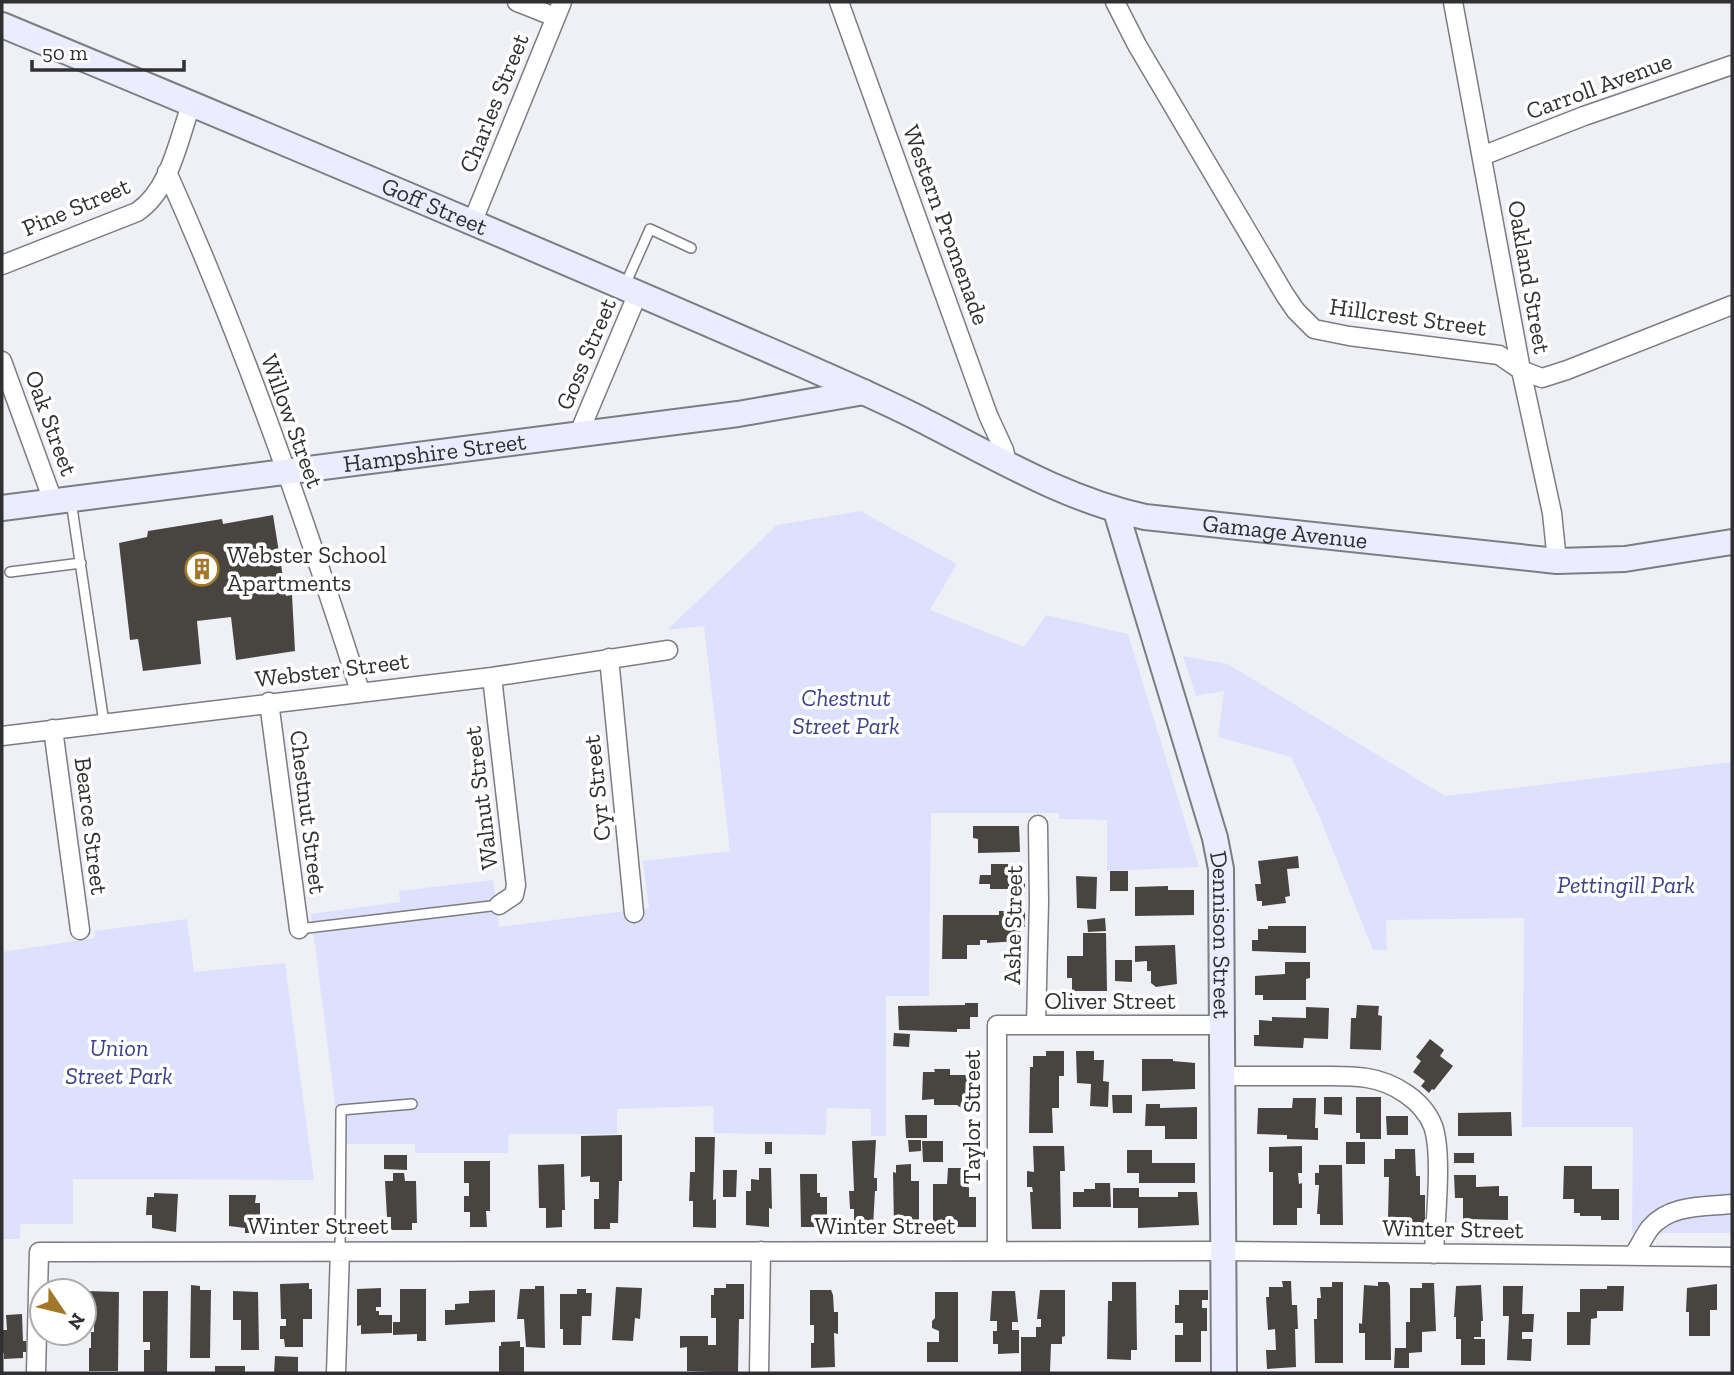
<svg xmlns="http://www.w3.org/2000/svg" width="1734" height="1375" viewBox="0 0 1734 1375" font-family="'Zilla Slab',serif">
	<rect width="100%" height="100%" fill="#eff0f6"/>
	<path fill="#dee1fd" d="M860,511L957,564L930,610L1024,647L1046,615L1128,634L1199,867L1107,871V820L1059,819V813H931L929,996H886V1136H871V1109L827,1108L826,1135L714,1133L713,1106L617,1109V1134H509L508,1153H415V1144H340L311,914L400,902L399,891L493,880L499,927L649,908L643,861L730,851L704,626L667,630L777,525Z
		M1183,656L1228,664L1445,796L1732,762V1233H1632L1633,1127H1522L1524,918L1386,920L1387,950H1373L1318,813L1291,757L1218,737L1224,691L1196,696Z
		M187,919L194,972L285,963L314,1180L73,1179V1224H21L20,1239H2V952L95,938V931Z"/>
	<path fill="#484541" d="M273,515L286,596L292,595L295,651L236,660L231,617L197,621L201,664L143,671L138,639L130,640L119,543L147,537L148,531L222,519L223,524Z
		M973,826H1019L1020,852L978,853V839L973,838Z
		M1298,856L1299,868L1287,869L1290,896L1285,897L1286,903L1262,906V901H1257L1255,884H1261L1258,861Z
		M991,864H1020V879H1025V894H1011V889H990V884H979L980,875H991Z
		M1110,871H1128V891H1110Z
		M1076,876L1097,877L1096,909L1077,908Z
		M1168,886V890H1194V915L1135,916V887Z
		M999,911H1025V927H1020V941L987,943V940H980V945H967V959H942L943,915H999Z
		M1105,918L1106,931L1088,932L1087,920Z
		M1268,926H1306V953L1252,951V940H1258V929H1268Z
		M1083,933H1106L1107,991H1072V978H1067V956H1083Z
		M1175,945L1177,984L1156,987L1151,983V971H1147V961L1135,962V946Z
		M1115,960H1132V982L1115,981Z
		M1285,962H1310V978L1306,979V1000H1263V995H1255V976L1285,974Z
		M965,1003H978V1017H970V1029H957V1032L899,1030L898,1006L965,1005Z
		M1357,1005L1379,1006L1378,1015L1382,1016L1381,1050L1350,1049L1351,1018H1356Z
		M1306,1007L1329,1008L1328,1039L1304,1038L1303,1048L1254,1046V1035H1259V1020L1272,1021V1017L1306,1018Z
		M894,1033L910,1034L909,1047L893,1046Z
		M1430,1039L1444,1050L1440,1056L1453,1066L1434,1090L1432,1089L1429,1093L1421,1086L1425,1081L1413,1072L1421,1061L1416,1057Z
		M1046,1051H1064V1076H1059V1108H1052L1053,1133H1029L1030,1067H1033V1056H1046Z
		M1076,1051H1094V1060H1104L1103,1081L1109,1082L1108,1107L1090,1106L1091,1084L1077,1083Z
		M1142,1059H1173V1061L1195,1063V1089L1142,1091Z
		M934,1069H950V1075H971L970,1107L964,1110L957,1105H934V1099L922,1100L923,1072H935Z
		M1112,1095H1132V1113H1113Z
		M1324,1097H1342V1115L1324,1114Z
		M1356,1097H1381V1139H1360V1133H1356Z
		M1293,1098H1316L1315,1128H1318V1140L1287,1139V1135L1257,1134L1258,1108H1292Z
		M1146,1104H1160V1108L1197,1107V1139H1165V1126H1145Z
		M1511,1112L1512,1136H1458V1113Z
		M905,1115H927V1138H906Z
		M1386,1116H1408V1135H1387Z
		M622,1135V1181H619L618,1223H610V1229H594V1199H599V1182H590V1176L581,1177V1136Z
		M695,1137H715L713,1200L716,1199V1228L693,1227V1201H689L690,1175V1172H695Z
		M876,1140L874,1175V1178H877V1191H875L873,1227H854V1209H850L849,1191H854L852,1141Z
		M908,1140H921V1151L909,1152Z
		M922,1141H943V1162H923Z
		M765,1142H772V1154H765Z
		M1346,1142H1365V1164H1346Z
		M1033,1146H1064L1065,1171H1060L1061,1229H1032L1030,1192H1033L1032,1187H1027V1171L1034,1172Z
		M1302,1146V1173H1298L1299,1184L1302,1183V1208H1297V1225H1273V1172H1269V1147Z
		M1395,1149H1415L1416,1176H1420V1195H1425V1223L1403,1222V1219L1388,1218L1389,1177H1384V1159H1395Z
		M1127,1150H1152V1163H1195V1183H1139V1173H1127Z
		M1454,1153H1474V1163H1454Z
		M384,1155H407V1170L384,1169Z
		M464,1161H490V1211H486L487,1227H470V1212H464V1196H469V1183H464Z
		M564,1164L565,1210H562V1227L546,1228V1208H539L538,1165Z
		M911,1164V1181H919V1227H894L893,1172L896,1173V1165Z
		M1319,1165H1342L1343,1225H1320V1214H1317L1319,1185H1315V1173H1319Z
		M1564,1166H1592V1189H1619V1220H1601V1216H1580V1213H1574V1199H1563Z
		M759,1168H771L772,1209L769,1208V1227L746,1225V1191H751V1179L759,1180Z
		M948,1168H965V1177H972V1182H969V1197H976V1227H948V1222H933V1184H947Z
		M723,1170H737L736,1197H723Z
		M393,1173H404L405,1181H416L417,1223H412V1230H391V1217H387L385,1181H393Z
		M800,1174H817V1193H820V1197H827V1216H823V1227H801Z
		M1454,1175H1476V1187L1499,1186V1196H1508V1220L1463,1219V1198H1455Z
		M1095,1183H1110L1111,1207H1073V1192H1084V1189H1095Z
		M1113,1188H1139V1197H1178V1192H1197L1199,1225L1138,1228V1208H1113Z
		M154,1193L178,1194L176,1232L152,1228V1215H146L147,1197H154Z
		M229,1195H256L255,1203H260V1215H256L255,1233H245V1228L229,1226Z
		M1282,1281H1291L1292,1305H1297L1298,1329H1295L1296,1367L1267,1369L1266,1350H1276L1275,1329L1268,1330L1266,1297H1269V1287H1283Z
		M1112,1282H1136L1137,1350H1131V1360L1107,1359L1108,1301H1112Z
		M1332,1282H1343V1363H1315L1314,1319H1317V1298H1321L1320,1287H1332Z
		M1378,1282H1388L1390,1286L1391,1360H1365V1333H1359V1323L1362,1324L1364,1285L1378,1286Z
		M309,1283V1289H312V1319H303V1347H285L284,1339H280V1326H286V1319H281L280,1284Z
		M1422,1283H1434L1436,1331L1422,1332V1352L1409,1353V1368H1394L1395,1348H1406V1322H1410V1288H1422Z
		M726,1284H744V1319H739L738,1373L687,1371V1347L680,1348V1336H708V1345H716V1318H711V1295H714V1288H726Z
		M1717,1284V1310H1710V1336H1689V1312H1686L1687,1288Z
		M191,1285L200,1286V1290H211L210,1358H190Z
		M1481,1285L1483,1321H1481V1337H1474V1339H1485V1365H1461V1339H1456V1317H1454L1456,1286Z
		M535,1286H544L545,1348L526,1347L524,1319H517L520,1289H535Z
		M1503,1286H1523L1522,1314H1534L1533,1332H1522V1339H1532L1531,1361L1507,1360L1509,1316H1503Z
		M1607,1286H1624L1623,1311H1597V1318L1591,1319L1590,1345H1567V1312H1580V1289H1607Z
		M616,1287L642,1288L640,1319L635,1318L633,1341L612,1340Z
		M381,1288V1307H376V1311H379V1315H392V1333L361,1334V1325L357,1326V1289Z
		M400,1289H426V1341H417V1334L393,1335V1322H400Z
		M577,1289H586V1293H592L591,1316H582L581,1345H563V1329H560V1294H577Z
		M495,1290V1322L445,1325V1310H455V1304L469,1303V1291Z
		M810,1290H831L833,1295L834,1312H838V1334L834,1333L835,1367L811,1368V1343H814V1325H810Z
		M1040,1290H1065V1336L1062,1337V1344H1051L1050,1373H1021V1337H1036V1327H1041V1319H1037Z
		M1179,1290H1208V1300H1202V1308H1207V1331H1201V1362H1175V1335H1183V1323H1175V1305H1179Z
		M87,1291L119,1292L118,1371H89V1348H91V1332H94V1317H84V1294H87Z
		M143,1291H168L167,1373L144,1372V1350H150V1342H143Z
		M233,1291L258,1292L259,1350H241V1320H233Z
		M992,1291H1015L1018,1322H1012V1330H1019V1353L998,1354V1344H993V1331H997V1321H990Z
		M935,1292H958V1362H927V1342H939V1331L932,1328V1321L935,1318Z
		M22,1314L23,1341H26V1352H23V1358L4,1359V1353H2V1330H7L6,1315Z
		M520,1341V1347H524V1372H499V1346H501V1342Z
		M275,1356L298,1357V1373H274Z
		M215,1366H245V1373H215Z"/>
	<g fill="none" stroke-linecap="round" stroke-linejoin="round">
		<defs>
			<path id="lane" d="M625,285L650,229L691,248
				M71,501L104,723
				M10,572L81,563
				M299,929L499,905
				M340,1251L341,1110L412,1104"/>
			<path id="street" d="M517,2L555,17
				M839,2L988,415L1004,450L1007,464
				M1115,2L1137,45L1285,295L1296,311L1314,329L1349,336L1499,355L1521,370L1542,378L1567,370L1732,305
				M1453,2L1521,370L1552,513L1557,561
				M1482,156L1584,116L1732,65
				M167,172C243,341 304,516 360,691
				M472,223L562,2
				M2,265L137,212C170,190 178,141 191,105
				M2,361L53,501
				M579,433L638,293
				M609,658L634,913
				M492,677L516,885L514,895L499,905
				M269,702L299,929
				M53,729L80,930
				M2,736L492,677L668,650
				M1036,1025L1039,902L1038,825
				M1223,1076C1253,1076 1283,1076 1314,1076C1331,1076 1349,1075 1367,1078C1393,1082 1423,1100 1433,1126C1443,1154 1435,1222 1434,1254
				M997,1251V1025H1223
				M1633,1256C1639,1247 1644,1236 1650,1228C1670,1204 1704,1207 1732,1204
				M36,1373L39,1252L1223,1251L1732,1257
				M336,1373L340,1251
				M759,1373L761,1251"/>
			<g id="secondary">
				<path id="s1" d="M2,25C270,136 537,249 803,365C843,383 883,400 922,420C995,457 1064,499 1145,517L1557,561L1625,559L1732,542"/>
				<path id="s2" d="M2,508L738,414L864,392"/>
				<path id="s3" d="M1116,511L1215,838L1221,869L1224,1373"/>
			</g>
		</defs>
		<use href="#lane" stroke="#7c7c81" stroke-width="12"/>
		<use href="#street" stroke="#7c7c81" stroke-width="21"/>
		<use href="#secondary" stroke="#7c7c81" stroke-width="28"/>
		<use href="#lane" stroke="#fff" stroke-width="9"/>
		<use href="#street" stroke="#fff" stroke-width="18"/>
		<use href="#secondary" stroke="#ebedfe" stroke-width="24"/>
	</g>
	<defs>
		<symbol id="building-ring" viewBox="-11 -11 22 22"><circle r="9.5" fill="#fff" stroke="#a17827" stroke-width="1.5"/><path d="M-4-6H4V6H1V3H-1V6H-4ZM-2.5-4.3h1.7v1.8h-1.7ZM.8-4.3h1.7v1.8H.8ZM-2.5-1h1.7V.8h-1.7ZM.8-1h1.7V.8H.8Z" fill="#a17827"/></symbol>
	</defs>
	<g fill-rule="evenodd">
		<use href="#building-ring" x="183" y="550" width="38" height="38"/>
	</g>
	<g text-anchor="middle" stroke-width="7" stroke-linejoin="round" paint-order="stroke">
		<g font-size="24" fill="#303032" stroke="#fff">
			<text transform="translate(1599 86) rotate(-20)" y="8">Carroll Avenue</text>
			<text transform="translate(494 103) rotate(-68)" y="8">Charles Street</text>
			<text transform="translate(76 207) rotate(-23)" y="8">Pine Street</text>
			<text dy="8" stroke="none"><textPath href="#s1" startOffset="469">Goff Street</textPath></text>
			<text transform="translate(946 225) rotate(70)" y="8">Western Promenade</text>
			<text transform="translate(1529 277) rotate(80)" y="8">Oakland Street</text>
			<text transform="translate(1408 317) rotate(8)" y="8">Hillcrest Street</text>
			<text transform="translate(586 354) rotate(-67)" y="8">Goss Street</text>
			<text transform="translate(292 421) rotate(70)" y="8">Willow Street</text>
			<text transform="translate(51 423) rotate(70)" y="8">Oak Street</text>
			<text dy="8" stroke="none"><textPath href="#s2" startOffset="436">Hampshire Street</textPath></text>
			<text dy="8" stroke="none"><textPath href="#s1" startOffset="1386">Gamage Avenue</textPath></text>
			<text transform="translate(332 670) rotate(-7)" y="8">Webster Street</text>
			<text transform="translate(597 788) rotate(-96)" y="8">Cyr Street</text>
			<text transform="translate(481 798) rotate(-97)" y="8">Walnut Street</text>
			<text transform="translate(308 812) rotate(83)" y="8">Chestnut Street</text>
			<text transform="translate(91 826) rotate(83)" y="8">Bearce Street</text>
			<text transform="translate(1013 925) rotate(-89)" y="8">Ashe Street</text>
			<text dy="8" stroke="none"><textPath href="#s3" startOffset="439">Dennison Street</textPath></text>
			<text x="1110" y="1009">Oliver Street</text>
			<text transform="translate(972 1117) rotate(-90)" y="8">Taylor Street</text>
			<text x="318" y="1234">Winter Street</text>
			<text x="885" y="1234">Winter Street</text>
			<text transform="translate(1453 1229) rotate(1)" y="8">Winter Street</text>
		</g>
		<g font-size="24" fill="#303032" stroke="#fff" text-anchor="start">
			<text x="227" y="563">Webster School<tspan x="227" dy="28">Apartments</tspan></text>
		</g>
		<g font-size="24" font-style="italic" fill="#403f87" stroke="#fff">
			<text x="846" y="706">Chestnut<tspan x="846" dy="28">Street Park</tspan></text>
			<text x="1626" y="893">Pettingill Park</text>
			<text x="119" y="1056">Union<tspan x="119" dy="28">Street Park</tspan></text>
		</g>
	</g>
	<rect width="1734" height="1375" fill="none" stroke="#303032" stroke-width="7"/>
	<g transform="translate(63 1312) rotate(125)"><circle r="33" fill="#ffffff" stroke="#acacad" stroke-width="2"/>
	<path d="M0-5L12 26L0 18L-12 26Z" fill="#a17827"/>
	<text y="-10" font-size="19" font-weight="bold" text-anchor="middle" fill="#303032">N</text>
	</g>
	<path d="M32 60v10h152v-10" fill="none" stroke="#303032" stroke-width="3.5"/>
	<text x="42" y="60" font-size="21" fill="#303032" stroke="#ffffff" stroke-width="5" paint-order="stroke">50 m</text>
</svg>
